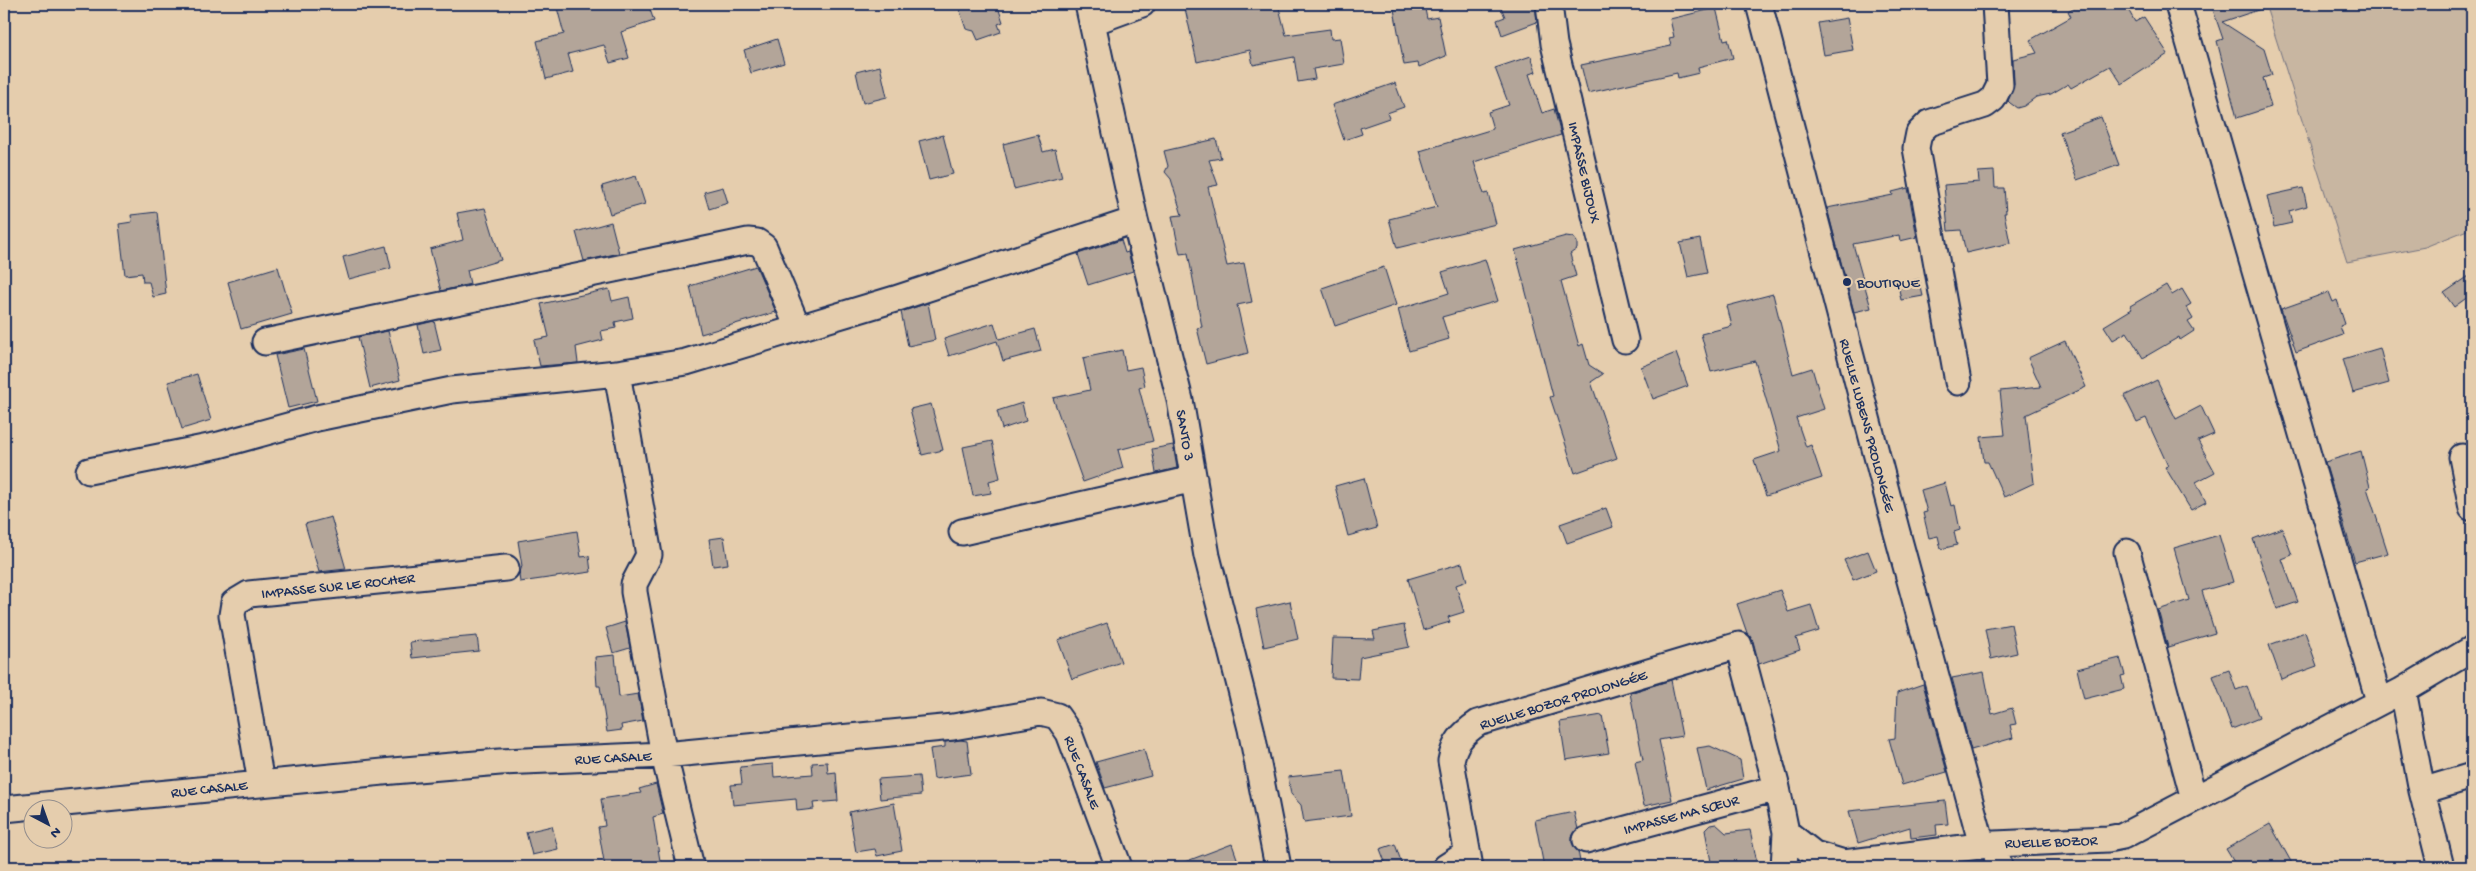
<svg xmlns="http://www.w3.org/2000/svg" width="2476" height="871" viewBox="0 0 2476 871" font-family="'Gochi Hand',sans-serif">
	<rect width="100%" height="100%" fill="#e5cdad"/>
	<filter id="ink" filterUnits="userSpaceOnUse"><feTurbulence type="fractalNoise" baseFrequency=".02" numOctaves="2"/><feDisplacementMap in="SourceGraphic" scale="10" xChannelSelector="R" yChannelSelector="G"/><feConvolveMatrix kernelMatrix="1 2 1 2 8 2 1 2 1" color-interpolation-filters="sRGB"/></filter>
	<g filter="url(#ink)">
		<path fill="#c8b6a1" stroke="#727280" d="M2265,4H2472V228L2425,247L2347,262Z"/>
		<path fill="#b3a599" stroke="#1b2f5e" d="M556,4H648L654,21L621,32L629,58L610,63L604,45L568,54L573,72L546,79L537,41L564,34Z
			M965,4H997L1003,22L998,24L1001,32L978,40L974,31L966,29L960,11Z
			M1184,4H1278L1286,35L1330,29L1331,39L1340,38L1344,64L1313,69L1315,79L1298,82L1294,57L1253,65L1250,50L1197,62Z
			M1424,4L1427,19L1438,17L1446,56L1419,67L1418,63L1404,65L1394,9Z
			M1509,4H1535L1537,22L1502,35L1497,20L1505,17L1501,7Z
			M2080,4H2125L2135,22L2144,17L2168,54L2122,84L2110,66L2071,88L2068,84L2051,94L2036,97L2024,106L2017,108L2010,103L2008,101L2014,84L2013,59L2037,53L2030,40L2071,17L2068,11Z
			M2211,4H2266L2267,7L2222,22L2264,49L2272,75L2263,78L2271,107L2237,118L2217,41L2223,39Z
			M1716,8L1724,40L1728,39L1733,58L1698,67L1699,73L1678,78L1677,73L1588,93L1581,65L1671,46L1669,38L1674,37L1670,19Z
			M1847,18L1853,50L1824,55L1818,23Z
			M777,39L784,63L751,73L744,50Z
			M1531,56L1536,72L1529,74L1542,113L1554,109L1561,135L1474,162L1484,194L1488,193L1496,224L1397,248L1389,219L1437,207L1420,151L1493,129L1488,112L1509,105L1495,68Z
			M880,66L887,97L863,103L856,72Z
			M1395,83L1404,107L1387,113L1389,118L1360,128L1362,134L1344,140L1332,105Z
			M2101,117L2119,165L2077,180L2060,132Z
			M943,135L953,174L929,180L919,141Z
			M1038,135L1043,152L1055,149L1062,177L1014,189L1003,144Z
			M1216,139L1221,158L1209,160L1218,185L1208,187L1227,266L1244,263L1252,302L1237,305L1248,353L1206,364L1197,328L1202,327L1188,253L1180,254L1172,216L1182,215L1171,179L1165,172L1168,166L1164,151Z
			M1994,171L1995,188H2004L2006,213H2004L2010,243L1966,253L1961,230L1948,231L1944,185L1979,182L1978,172Z
			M636,176L645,204L610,214L602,186Z
			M723,187L728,203L709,209L704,192Z
			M1908,188L1917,237L1900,241L1899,235L1853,244L1871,308L1854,312L1827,208L1893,195L1892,192Z
			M2303,188L2307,206L2289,211L2292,223L2274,227L2267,196Z
			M485,208L501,260L467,270L470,284L441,291L430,249L463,240L457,213Z
			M157,212L166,294L153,297L149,282H143L142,273L125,275L119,224L132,222L131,215Z
			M611,222L619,253L584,261L576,232Z
			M1566,236L1573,237L1577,242V249L1570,254L1576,276L1561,281L1579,346L1583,344L1589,365L1603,374L1591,382L1617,458L1575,473L1550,397L1553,396L1515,250Z
			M1700,239L1707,273L1688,277L1680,243Z
			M1121,240L1125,253L1128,252L1133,271L1088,285L1078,254Z
			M386,246L391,268L349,279L343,257Z
			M1485,259L1498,301L1442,317L1449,339L1409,351L1398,309L1449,293L1442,272Z
			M756,266L776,312L701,334L690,286Z
			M278,267L292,314L241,329L228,282Z
			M1384,267L1396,305L1335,326L1322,288Z
			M2472,274V294L2454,307L2444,293Z
			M1919,279L1923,296L1901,300L1898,284Z
			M2166,285L2172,295L2182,289L2191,304L2186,307L2193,319L2188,322L2194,331L2180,340L2179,337L2143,358L2127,332L2113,340L2104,326L2132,309L2130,306Z
			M609,289L612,301L629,297L633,318L615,322L616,328L601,331L603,340L576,347L578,363L540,366L534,340L549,337L541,304Z
			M2329,292L2333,302L2337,300L2345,324L2340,326L2343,335L2296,352L2281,309Z
			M1773,294L1793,374L1812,368L1824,409L1796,418L1806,447L1811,445L1822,478L1766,496L1754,460L1781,451L1755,361L1711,372L1701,334L1732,326L1727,306Z
			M928,303L935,340L908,346L901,312Z
			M434,321L441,350L424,354L418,325Z
			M994,323L999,339L1035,329L1041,351L1003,361L997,341L949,356L944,339Z
			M388,331L400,380L370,388L358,337Z
			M2065,341L2086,387L2026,415L2034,483L2004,497L1988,462H1984L1981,437L2005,435L2000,391L2041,387L2028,358Z
			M2380,348L2389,383L2353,393L2343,359Z
			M304,349L317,401L288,408L275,355Z
			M1122,350L1126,370L1141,367L1145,386L1139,388L1153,441L1118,450L1123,468L1083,482L1053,398L1090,390L1083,358Z
			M1676,353L1688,386L1653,399L1641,367Z
			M197,374L211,420L182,429L168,382Z
			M2157,380L2176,419L2201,406L2214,434L2198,441L2215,472L2196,482L2206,502L2191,510L2165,467L2168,466L2146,418L2137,422L2124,396Z
			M1022,403L1026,421L1002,429L997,411Z
			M931,404L943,450L922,455L910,409Z
			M992,441L1000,478L989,481L991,493L973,496L963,447Z
			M1173,445L1177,468L1156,473L1152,449Z
			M2361,451L2370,487L2367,488L2388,553L2355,562L2325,462Z
			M1364,478L1377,528L1348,536L1335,486Z
			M1945,483L1951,506L1955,505L1960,530L1954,532L1957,545L1941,549L1938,536L1929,538L1923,513L1927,512L1921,490Z
			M1606,508L1613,527L1567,543L1560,524Z
			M331,517L346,569L319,572L305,524Z
			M2282,528L2292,555L2282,559L2298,602L2277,609L2253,539Z
			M577,531L581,557L589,556L591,572L520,582L519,575L522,566L518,541Z
			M2219,535L2233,582L2202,591L2215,633L2168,647L2158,610L2189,600L2174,548Z
			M724,537L728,564L713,566L709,539Z
			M1868,551L1876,571L1853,580L1844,560Z
			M1462,563L1467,581L1456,585L1464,612L1448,617L1450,622L1423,630L1408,579Z
			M1780,590L1788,612L1811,605L1819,631L1796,638L1800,650L1759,664L1753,641L1747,633L1737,604Z
			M1290,601L1298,639L1264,647L1256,609Z
			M625,622L630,648L613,653L606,628Z
			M1107,623L1121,662L1072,679L1058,640Z
			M2011,624L2017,653L1991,659L1985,629Z
			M1404,625L1409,647L1360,657L1358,679L1331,678L1333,638L1375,639L1373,631Z
			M2305,632L2317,666L2281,679L2269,645Z
			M477,636L479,651L412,658L410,642Z
			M615,655L619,697L638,694L643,721L621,725L622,730L607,732L600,686H597L595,657Z
			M2120,658L2125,675L2121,676L2124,689L2084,699L2077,669Z
			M2229,670L2236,690L2247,686L2259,718L2232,729L2213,676Z
			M1984,672L1992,714L2012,708L2016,724L2010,725L2013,738L1971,750L1952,678Z
			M1671,680L1682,736L1659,740L1672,800L1644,806L1635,762L1643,760L1630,693Z
			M1923,684L1947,772L1902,785L1889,739L1895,738L1897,693Z
			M1602,715L1609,753L1566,760L1560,722Z
			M960,740L967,741L971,774L934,779L930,749L945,747V742Z
			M1710,746L1740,760L1743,779L1706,790L1697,748Z
			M1144,749L1151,776L1105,788L1096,762Z
			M827,762L828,773L836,772L838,801L813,803L814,809L797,811L796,799L733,805L731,785L742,784L740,767L773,764L774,777L813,774L812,763Z
			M1344,771L1351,816L1304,822L1301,805L1291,794L1288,777Z
			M919,776L921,795L880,799L878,779Z
			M656,784L663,814L653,817L661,867H605L598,827L605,826L601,799L641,793L639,789Z
			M1945,801L1948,824L1936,825L1937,835L1911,838L1910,827L1858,843L1849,811Z
			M894,803L902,851L877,856L875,849L856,852L849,812Z
			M1574,812L1578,829L1572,836V843L1578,851L1581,867H1544L1535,820Z
			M1716,824L1726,833L1750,830L1758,867H1712L1705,830L1710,825Z
			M2270,824L2294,867H2237L2226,849Z
			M552,826L558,849L532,855L526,832Z
			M1232,844L1240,867H1174V866Z
			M1395,844L1403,867H1387L1380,849Z"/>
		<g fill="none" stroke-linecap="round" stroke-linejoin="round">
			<defs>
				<path id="minor" d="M1088,4L1135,220L1180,400L1207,556L1251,729L1278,867
					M1549,4L1554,44L1625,340
					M1759,4L1896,529L1982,845
					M2178,4L2379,701
					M1093,22L1142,4
					M265,342L748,241L757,242L764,247L798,328
					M617,373L649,555L634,584V592L664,755L691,867
					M1958,382L1916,148L1919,133L1929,123L1985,105L1993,99L2000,85L1995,4
					M2462,457L2472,508
					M89,471L219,445L317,418L452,390L617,373L686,362L895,299L1135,220
					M962,532L1194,479
					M2127,552L2194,799
					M2403,690L2422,791L2441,867
					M261,783L232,615L234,603L249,594L506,568
					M2422,791L2472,776
					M4,809L393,771L500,762L664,755L953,727L1041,712L1057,716L1069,733L1119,867
					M1586,840L1777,788
					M1995,844L1999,867
					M1446,867L1466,854
					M1470,867L1451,761C1454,743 1462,734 1478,723L1739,645L1777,788L1786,832L1814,854L1844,863L1995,844L2108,839L2123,836L2403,690L2472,649
					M1784,867L1786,832"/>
			</defs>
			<use href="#minor" stroke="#1b2f5e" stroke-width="29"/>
			<use href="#minor" stroke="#e5cdad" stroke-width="25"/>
		</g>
	</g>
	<circle fill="#1b2f5e" stroke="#e5cdad" stroke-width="2" cx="1847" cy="282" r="5"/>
	<g text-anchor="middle" stroke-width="4.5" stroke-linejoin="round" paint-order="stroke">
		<g font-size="15" fill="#1b2f5e" stroke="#e5cdad">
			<text transform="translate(1585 172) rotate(77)" y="5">IMPASSE BIJOUX</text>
			<text transform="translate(1868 425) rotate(75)" y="5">RUELLE LUBENS PROLONGÉE</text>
			<text transform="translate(1186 435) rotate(80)" y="5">SANTO 3</text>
			<text transform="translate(338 585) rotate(-6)" y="5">IMPASSE SUR LE ROCHER</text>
			<text transform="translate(1563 699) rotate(-17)" y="5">RUELLE BOZOR PROLONGÉE</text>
			<text transform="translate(613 757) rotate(-3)" y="5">RUE CASALE</text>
			<text transform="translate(1083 772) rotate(69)" y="5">RUE CASALE</text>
			<text transform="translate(209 788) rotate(-6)" y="5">RUE CASALE</text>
			<text transform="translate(1681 814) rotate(-15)" y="5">IMPASSE MA SŒUR</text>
			<text transform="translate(2051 841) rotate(-2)" y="5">RUELLE BOZOR</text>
		</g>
		<g font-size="15" fill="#1b2f5e" stroke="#e5cdad" text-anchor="start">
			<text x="1857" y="287">BOUTIQUE</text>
		</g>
	</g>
	<rect width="2476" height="871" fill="none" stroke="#e5cdad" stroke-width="20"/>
	<rect x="10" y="10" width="2456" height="851" fill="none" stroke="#1b2f5e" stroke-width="2" filter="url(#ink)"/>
	<g transform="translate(48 824) rotate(139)"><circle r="24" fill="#e5cdad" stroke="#948e8d"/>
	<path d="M0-4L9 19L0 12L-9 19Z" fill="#1b2f5e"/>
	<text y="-8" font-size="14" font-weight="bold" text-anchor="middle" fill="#1b2f5e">N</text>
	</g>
</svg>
